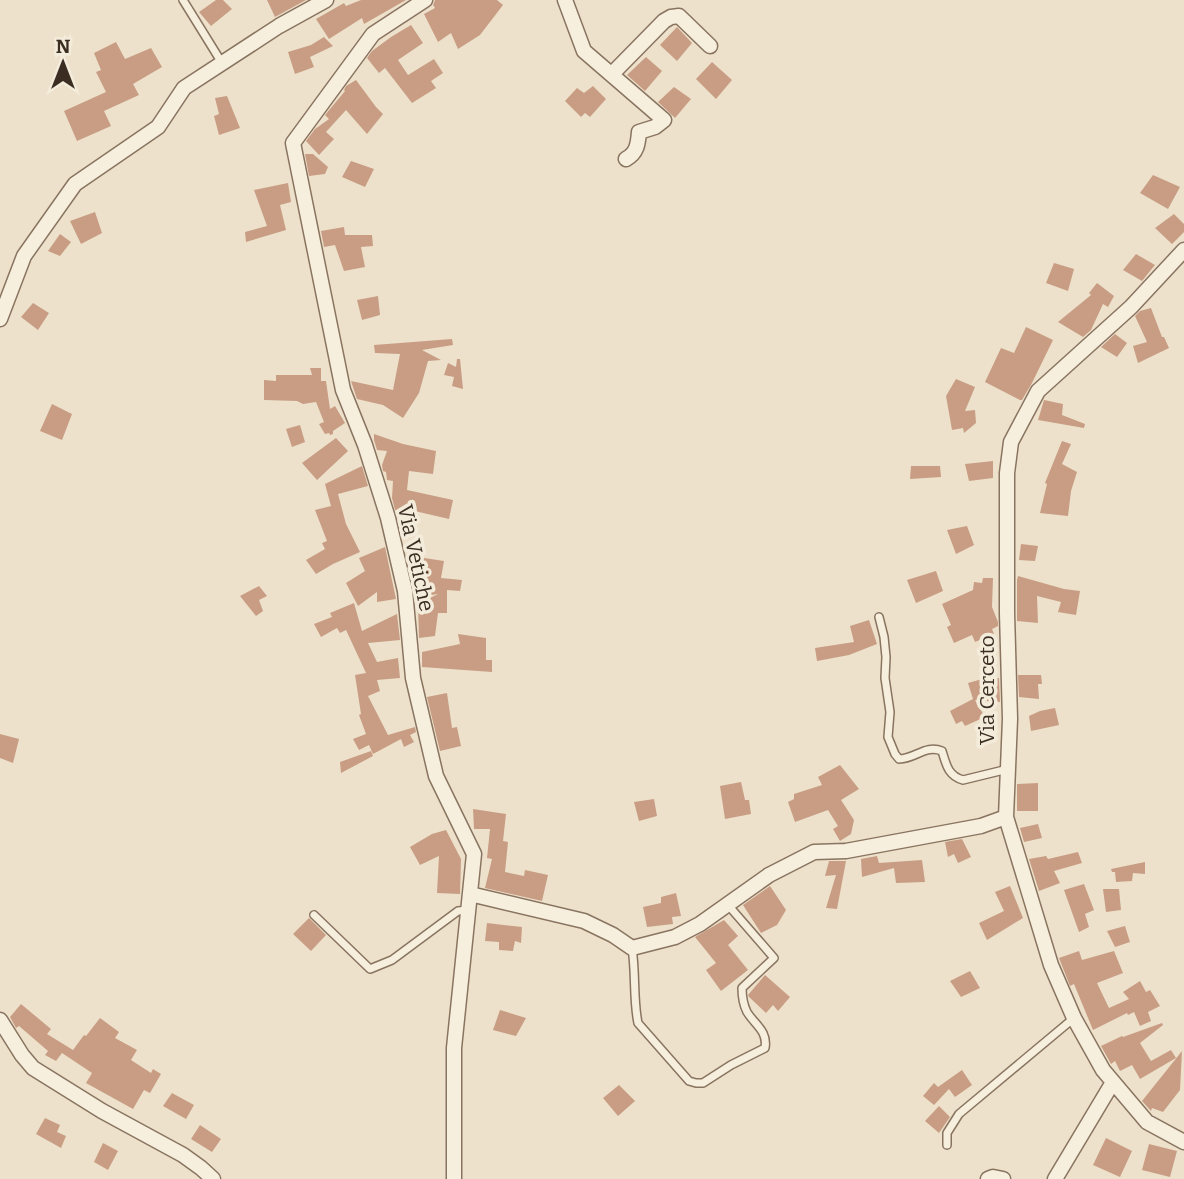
<svg xmlns="http://www.w3.org/2000/svg" width="1184" height="1179" viewBox="0 0 1184 1179" font-family="Bitter,serif">
	<rect width="100%" height="100%" fill="#ede1cb"/>
	<path fill="#c89d84" d="M216,0H223L232,9L211,26L199,12Z
		M267,0H306L275,17Z
		M361,0H406L364,24L362,18L329,39L316,19L344,3L346,6Z
		M435,0H497L503,5L480,35L458,49L451,33L438,42L424,14L435,8L433,5Z
		M411,25L423,43L398,60L408,75L434,59L443,73L431,81L436,88L412,103L385,68L379,73L367,58L372,51L391,37Z
		M677,27L692,43L677,61L660,45Z
		M324,37L333,46L310,57L314,67L295,74L288,52L311,45Z
		M116,42L125,59L151,48L162,67L133,84L139,95L104,111L111,126L77,141L64,111L106,92L96,72L101,70L94,53Z
		M646,57L662,71L645,91L627,75Z
		M712,62L732,80L716,99L696,79Z
		M356,80L376,107L383,114L367,134L346,110L326,132L334,139L319,155L306,141L315,129L329,119L325,115L345,91L344,90L346,86Z
		M593,86L606,99L590,117L585,113L581,117L565,101L577,88L584,93Z
		M674,87L691,99L675,118L658,102Z
		M227,96L240,128L219,135L214,116L219,114L215,98Z
		M305,154H313L328,167L325,174L309,176Z
		M351,161L374,169L365,187L342,177Z
		M1153,175L1180,187L1168,209L1140,193Z
		M288,183L291,202L280,205L286,230L246,242L245,232L267,226L254,190Z
		M95,212L102,233L81,244L70,221Z
		M1174,214L1184,224V232L1172,244L1155,228Z
		M344,227L345,235H372L373,246L361,247L365,267L344,271L335,245L324,247L321,231Z
		M60,234L71,242L60,256L48,251Z
		M1136,254L1155,265L1142,281L1123,270Z
		M1054,263L1074,269L1068,291L1046,283Z
		M1097,283L1114,296L1108,307L1103,304L1091,330L1083,337L1058,322L1091,295L1089,293Z
		M378,296L380,315L362,320L357,300Z
		M33,303L49,313L38,330L21,317Z
		M1151,308L1162,337H1164L1169,348L1138,363L1133,346L1147,342L1135,316L1140,311Z
		M1026,327L1053,340L1032,383L1022,400H1020L985,382L1001,348L1014,353Z
		M1115,334L1127,343L1117,357L1101,347Z
		M452,339L453,345L422,350L441,360L428,361L419,393L403,418L383,405L357,399L351,381L393,390L400,354L375,353L374,345Z
		M457,359H460L463,389L452,386L454,377L444,375L448,363L456,367Z
		M310,368H321V381H326L330,409L335,406L345,423L333,431V434L330,435L329,433L325,434L319,424L324,422L316,402L303,404L297,401L264,400V380L276,381V375H312Z
		M956,379L975,387L965,411L975,410L976,423L964,433L963,428L952,430L946,396Z
		M1044,400L1063,404L1062,415L1085,424L1084,428L1038,420Z
		M52,404L72,414L62,440L40,431Z
		M300,425L305,442L292,447L286,429Z
		M374,434L403,444L436,451L433,474L409,471L407,490L453,500L449,519L419,512L395,510L392,498L393,481L387,480L386,472L383,471L382,465L387,451L377,450L374,440Z
		M336,438L348,451L317,480L302,463Z
		M1062,441L1071,444L1062,464L1077,472L1071,491L1068,516L1040,513L1047,484L1045,483Z
		M993,461V478L969,481L965,464Z
		M362,466L368,486L338,494L346,524L360,552L333,564L316,574L306,560L325,549L322,543L327,541L315,510L331,506L325,484Z
		M911,466H940L941,477L910,479Z
		M967,526L974,545L956,554L947,530Z
		M1021,544L1038,546L1035,561L1019,560Z
		M385,547L396,599L377,602V592L358,606L346,583L365,571L359,558Z
		M411,556L444,561L441,578L462,580L460,591L447,590V613H438L435,636L419,638L418,604L438,594L418,597L419,589L414,588L411,574Z
		M936,571L943,591L916,603L907,580Z
		M1018,576L1064,589L1080,591L1076,615L1058,612L1061,602L1037,596L1038,623L1017,621V580Z
		M983,578H993L992,607L998,622V626L992,629L994,634L975,642L972,635L954,643L947,627L951,625L942,604L973,590L974,582L982,583Z
		M259,586L267,596L259,600L263,611L256,616L240,596Z
		M354,603L362,631L397,614L400,640L368,643L377,662L398,658L400,678L377,680L380,691L368,696L388,735L415,727L416,732L410,735L414,742L404,747L401,739L373,754L369,745L359,750L353,739L366,734L359,715L361,714L355,675L366,673L346,630L340,633L337,628L321,637L314,624L332,617L330,613Z
		M869,620L877,644L849,655L817,661L815,648L854,642L850,626Z
		M458,634L486,638V660H492V672L422,667V652L460,644Z
		M1018,675H1041L1042,684H1038L1039,699L1019,697Z
		M986,678H999L1000,702L975,700L985,717L965,726L962,721L956,724L950,711L973,699L968,683Z
		M447,693L452,728L457,727L461,746L440,751L427,697Z
		M1055,708L1059,725L1031,731L1029,716L1040,711Z
		M0,734L19,739L13,763L0,758Z
		M371,751L373,756L341,773L340,762Z
		M840,765L859,789L841,800L854,820L851,834L840,841L833,829L838,826L828,810L795,822L788,802L794,799V794L822,785L818,777Z
		M741,782L745,800H749L751,814L725,819L720,786Z
		M1038,783V811H1017V784Z
		M654,799L657,816L639,821L634,802Z
		M473,809L506,814L503,841L508,842L505,872L524,876L525,870L548,875L542,901L485,888L492,859L487,858L490,829H474Z
		M1038,824L1042,838L1024,842L1020,828Z
		M446,830L461,859L460,894L437,893L439,856L420,865L410,847L432,834Z
		M962,839L971,857L958,863L954,854L948,857L945,842Z
		M1078,852L1082,863L1054,871L1060,883L1039,891L1029,859L1046,856L1048,859Z
		M877,856L879,863L922,860L925,882L896,883L894,868L862,877L861,859Z
		M829,861H846L837,909L826,908L836,875L825,876Z
		M1145,862V874L1133,873L1132,881L1116,882L1115,872H1112L1111,869Z
		M1084,884L1094,910L1085,914L1089,927L1079,932L1064,890Z
		M770,886L786,910L777,925L761,933L743,905Z
		M1010,886L1023,918L987,940L979,923L1004,911L995,892Z
		M1103,889H1119L1121,910L1106,912Z
		M676,893L681,916L672,917L673,924L647,927L643,907L661,903V897Z
		M309,918L326,935L311,951L293,934Z
		M724,920L738,936L728,945L748,970L721,991L706,970L716,963L695,937Z
		M487,923L522,927L521,943L515,941L513,951L499,950V942L485,941Z
		M1125,926L1130,942L1115,947L1107,931Z
		M1079,951L1082,960L1114,951L1123,973L1097,983L1109,1008L1129,999L1123,992L1140,981L1146,992L1150,990L1160,1006L1148,1012L1151,1021L1140,1026L1134,1012L1128,1015L1127,1013L1093,1030L1074,984L1070,986L1059,958Z
		M970,971L980,988L961,997L950,981Z
		M765,975L790,997L778,1011L773,1005L766,1013L749,997L748,995Z
		M21,1004L51,1029L47,1034L73,1050L84,1035L86,1036L100,1018L119,1032L115,1038L137,1050L131,1060L151,1073L153,1069L161,1074L150,1093L144,1090L133,1109L86,1083L92,1073L62,1053L56,1061L45,1055L48,1051L19,1026L16,1028L10,1017Z
		M500,1010L526,1018L516,1036L493,1030Z
		M1162,1023L1163,1025L1140,1043L1151,1061L1171,1050L1176,1058L1140,1079L1132,1065L1120,1071L1115,1061L1111,1064L1101,1046L1122,1036L1123,1037Z
		M1182,1051L1180,1090L1163,1112L1152,1108L1151,1111L1142,1101Z
		M962,1070L972,1085L955,1097L949,1089L934,1105L923,1096L934,1083L938,1087Z
		M619,1085L635,1101L618,1116L603,1098Z
		M172,1093L194,1105L186,1119L163,1106Z
		M939,1106L950,1117L939,1133L925,1121Z
		M45,1118L60,1125L57,1132L66,1136L61,1148L36,1134Z
		M200,1125L221,1139L212,1152L191,1139Z
		M1106,1138L1132,1151L1120,1177L1093,1165Z
		M103,1143L118,1151L108,1170L94,1162Z
		M1149,1144L1177,1151L1170,1177L1142,1170Z"/>
	<g fill="none" stroke-linecap="round" stroke-linejoin="round">
		<defs>
			<path id="lane" d="M183,0L222,63
				M879,617L884,637L886,657L885,678L890,712L888,737L895,754L899,759C915,759 926,744 942,751C946,764 948,776 963,780L1008,769
				M314,915L370,969L392,960L458,911L468,910
				M632,948C636,973 633,999 638,1023L689,1081L696,1083H703L731,1065L765,1048C768,1031 755,1025 747,1012C743,1004 742,997 742,988L774,958L728,905
				M947,1145V1133L959,1114L1074,1018"/>
			<path id="street" d="M425,0L373,34L293,143L343,390L365,445L388,518L405,591L413,678L436,776L474,854L454,1048V1179
				M565,0L584,51L664,120L655,127L639,132C638,144 637,153 626,159
				M612,74L664,21L671,17L679,16L710,46
				M1184,250L1131,307L1038,391L1011,442L1007,473V613L1010,719L1006,817L1051,965L1074,1018L1103,1070L1147,1122L1184,1142
				M0,319L24,256L75,184L158,127L184,88L279,26L326,0
				M470,894L584,921L613,935L632,948L675,937L700,924L769,875L814,852L846,851L981,826L1006,817
				M0,1020L22,1055L33,1068L102,1111L183,1155L201,1168L213,1179
				M988,1179L993,1177L1003,1179
				M1055,1179L1113,1082"/>
		</defs>
		<use href="#lane" stroke="#897460" stroke-width="10"/>
		<use href="#street" stroke="#897460" stroke-width="17"/>
		<use href="#lane" stroke="#f7efde" stroke-width="7"/>
		<use href="#street" stroke="#f7efde" stroke-width="14"/>
	</g>
	<g text-anchor="middle" stroke-width="7" stroke-linejoin="round" paint-order="stroke">
		<g font-size="21" fill="#3b2d22" stroke="#f4ecdb">
			<text transform="translate(416 558) rotate(78)" y="7">Via Vetiche</text>
			<text transform="translate(987 690) rotate(-90)" y="7">Via Cerceto</text>
		</g>
	</g>
	<g transform="translate(63 63)" stroke="#f4ecdb" stroke-width="5" paint-order="stroke">
	<path d="M0-5L12 26L0 18L-12 26Z" fill="#3b2d22"/>
	<text y="-10" font-size="19" font-weight="bold" text-anchor="middle" fill="#3b2d22">N</text>
	</g>
</svg>
